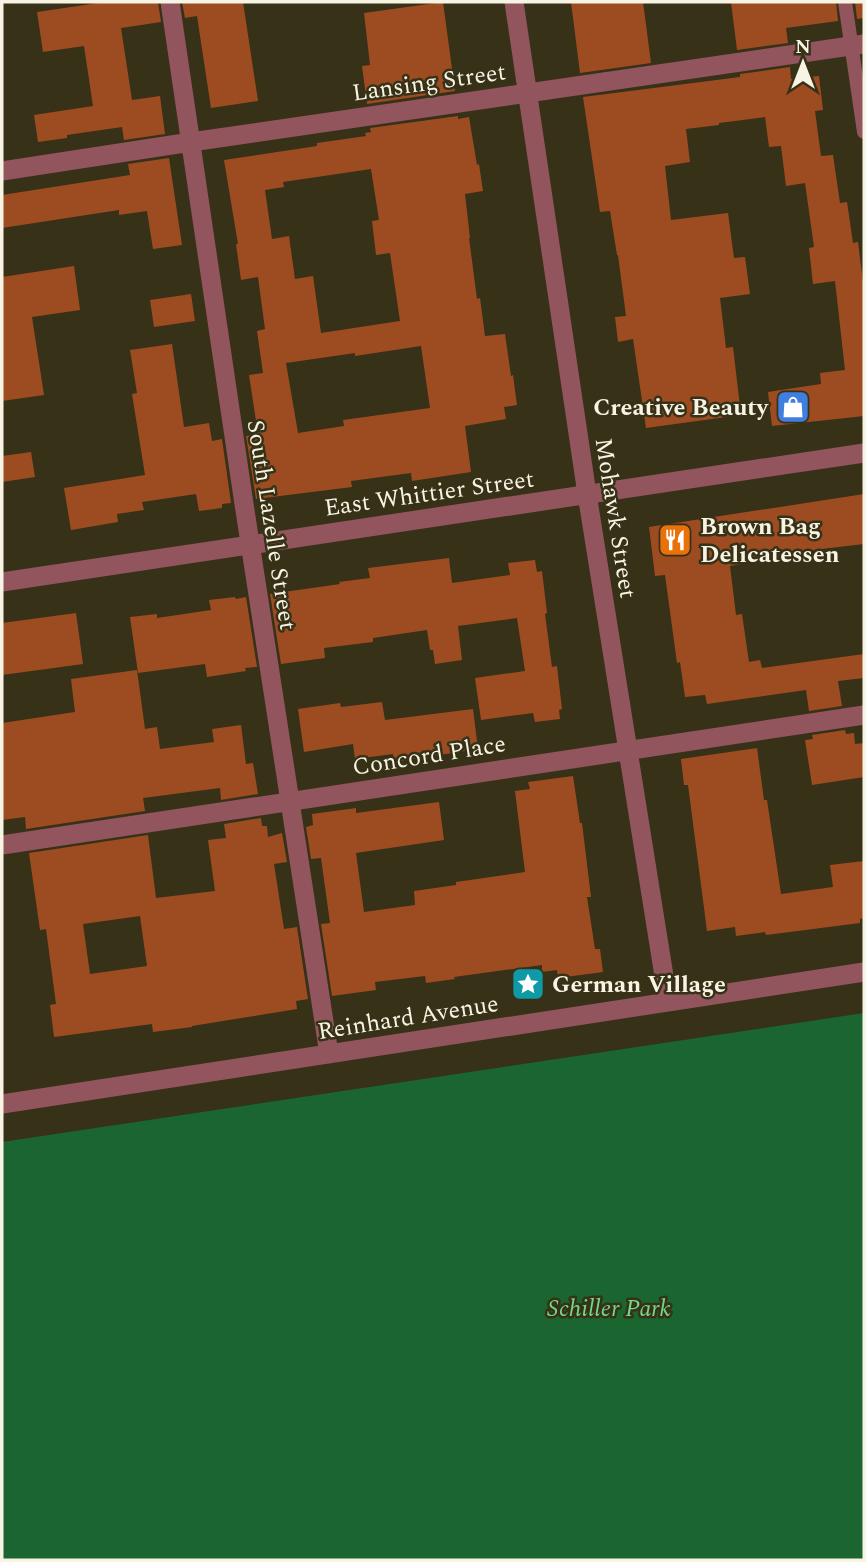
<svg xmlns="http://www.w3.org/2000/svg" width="866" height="1562" viewBox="0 0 866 1562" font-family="Spectral,serif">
	<rect width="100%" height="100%" fill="#373117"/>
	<path fill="#1b6531" d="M864,1013V1560H2V1142Z"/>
	<path fill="#9d4c22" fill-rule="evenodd" d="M105,2H158L161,22L121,28L132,100L160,96L165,134L124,140L122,127L67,135V138L38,142L34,115L93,106L84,46L43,52L37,12Z
		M182,2H243L258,101L211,108L197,16L185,18Z
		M443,2L455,91L367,104L362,66L370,65L364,13Z
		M571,2H643L651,63L580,73Z
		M731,2H836L838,21L786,28L788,43L737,50Z
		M855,2H864V18L857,19Z
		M790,67L791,79L819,76L823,110L815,111L821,156L833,155L840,203L847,202L853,243L858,242L864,290V416L772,426L768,392L821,384L820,373L845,370L835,281L813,284L809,248L814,247L805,183L786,186L781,146L769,147L765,117L719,123V125L686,129L690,162L665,166L671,220L728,213L734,258L745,257L750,294L720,298L726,348L733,347L741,415L646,428L633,339L618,342L615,317L626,316L618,255H617L610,211L600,212L583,97L740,77V74Z
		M458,116V119L469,117L477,165L479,164L483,191L465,194L470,238H469L477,299L480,298L485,336L505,334L511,376L513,375L517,405L504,407L506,419L465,426L471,472L412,481L411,473L351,481L352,487L256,499L246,436L258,434L249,375L263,373L257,331L265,329L258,277L241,280L236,244H238L224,160L317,146V143L366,136L365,133L371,132L370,128ZM371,169L379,220L372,221L376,255L390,253L400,321L321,333L313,276L295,279L289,236L272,239L265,190L284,187L283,182ZM421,346L430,408L343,420L344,426L298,433L286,363L355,353V356Z
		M169,158L182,245L153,249L147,211L119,215V210L2,228V195L130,175L128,164Z
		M74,266L80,310L32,317L44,395L2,401V277Z
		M191,294L195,321L154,327L150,300Z
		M172,344L184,427L209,423L212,441L222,439L231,503L222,504V508L199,511L196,494L142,502L144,510L117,514L118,522L71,530L64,488L145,475L132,394L137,393L130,350Z
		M31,452L35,477L2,482V456Z
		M864,494V544L780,554V558L730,566L736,615L742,614L749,662L760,660L762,668L864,654V678L838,681L842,706L809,711L806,690L707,704L705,695L685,697L680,662L677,663L665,575L655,576L649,527Z
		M449,558L452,583L510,575L508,563L535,560L537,572L542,571L547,613L545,614L552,667L557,666L562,709L559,710L560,719L535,722L533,713L481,720L475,678L525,671L517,618L458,626L462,660L435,664L433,650H430L427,630L373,638V642L324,648L325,658L281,664L270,594L340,584L339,582L370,578L368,568Z
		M235,597L236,599L246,597L257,667L245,668L246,671L207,677L205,664L138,673L130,617L157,614V618L211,610L209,600Z
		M76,613L83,664L2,675V623Z
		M137,670L145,729L157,727L160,749L214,742L212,729L241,725L246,764L253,763L258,794L221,800L220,788L143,798L145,811L26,829L25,817L2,820V723L75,712L71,679Z
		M382,702L385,720L473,709L478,749L394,762L393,754L355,759L353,744L304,752L298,709L340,703L341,707Z
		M845,730L846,734L854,733L855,744L864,743V777L812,785L805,740L813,739L812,735Z
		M757,748L764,800H767L781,894L833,887L830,865L864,861V918L860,919V923L766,935L765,932L736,936L735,927L707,931L688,785H684L681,759Z
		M573,776L580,823H582L591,897H587L595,949H600L603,972L558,978L557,970L542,972V965L454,977L455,979L426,983L425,976L375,982L376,990L332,996L321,924L330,923L321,858L311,859L306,827L313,825L312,814L356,808V813L439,802L444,840L356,853L364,912L415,905L414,891L456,885V882L525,872L515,791L530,789L528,782Z
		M261,818L262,826H267L268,837L282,833L287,862L274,864L284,929L297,927L308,999L296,1001L297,1009L192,1026V1027L153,1032L152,1024L54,1037L50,1005L56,1004L46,929L40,930L29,853L148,835L156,898L215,891L208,840L226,838L224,824ZM140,916L147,966L90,974L83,924Z"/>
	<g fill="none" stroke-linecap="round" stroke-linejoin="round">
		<path stroke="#92555e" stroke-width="14" d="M845,2L864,132"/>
		<path stroke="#92555e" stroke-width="19" d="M170,2L244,504L329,1054
			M514,2L587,494L668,1001
			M2,171L191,142L864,44
			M2,845L864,715
			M2,1104L864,972"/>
		<path stroke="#92555e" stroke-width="19" d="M2,582L864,453"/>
	</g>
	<defs>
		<symbol id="shop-square" viewBox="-11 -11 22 22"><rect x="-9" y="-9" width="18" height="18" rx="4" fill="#3f7fe0" stroke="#373117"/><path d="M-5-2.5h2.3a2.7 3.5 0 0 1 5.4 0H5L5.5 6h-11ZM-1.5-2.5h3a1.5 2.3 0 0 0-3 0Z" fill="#fff"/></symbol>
		<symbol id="restaurant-square" viewBox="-11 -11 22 22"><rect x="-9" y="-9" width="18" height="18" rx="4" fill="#e8710a" stroke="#373117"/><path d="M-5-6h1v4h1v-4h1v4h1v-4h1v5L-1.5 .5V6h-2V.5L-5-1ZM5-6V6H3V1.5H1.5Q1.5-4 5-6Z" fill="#fff"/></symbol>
		<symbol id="sight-square" viewBox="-11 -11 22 22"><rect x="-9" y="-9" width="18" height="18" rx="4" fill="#0f9aa8" stroke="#373117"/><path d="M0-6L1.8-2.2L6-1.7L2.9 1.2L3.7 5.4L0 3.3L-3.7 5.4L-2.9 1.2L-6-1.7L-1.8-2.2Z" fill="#fff"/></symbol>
	</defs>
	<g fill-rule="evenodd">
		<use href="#shop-square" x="774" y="388" width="38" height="38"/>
		<use href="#restaurant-square" x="656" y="521" width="38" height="38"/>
		<use href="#sight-square" x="509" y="965" width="38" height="38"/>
	</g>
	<g text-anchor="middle" stroke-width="5" stroke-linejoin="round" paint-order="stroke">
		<g font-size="24" fill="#f7f4e4" stroke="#373117">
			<text transform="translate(429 82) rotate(-8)" y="8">Lansing Street</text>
			<text transform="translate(429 493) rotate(-8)" y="8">East Whittier Street</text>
			<text transform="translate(616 518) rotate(81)" y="8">Mohawk Street</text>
			<text transform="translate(272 525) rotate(81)" y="8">South Lazelle Street</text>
			<text transform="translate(429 755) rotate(-9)" y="8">Concord Place</text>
			<text transform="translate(408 1017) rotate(-9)" y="8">Reinhard Avenue</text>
		</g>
		<g font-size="24" font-weight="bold" fill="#f7f4e4" stroke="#373117" text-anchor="start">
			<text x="768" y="415" text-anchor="end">Creative Beauty</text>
			<text x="700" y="534">Brown Bag<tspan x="700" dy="28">Delicatessen</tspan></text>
			<text x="552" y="992">German Village</text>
		</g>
		<g font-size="24" font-style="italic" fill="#71d988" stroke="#373117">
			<text x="609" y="1316">Schiller Park</text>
		</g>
	</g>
	<rect width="866" height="1562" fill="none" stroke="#f7f4e4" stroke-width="7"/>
	<g transform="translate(803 63)" stroke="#373117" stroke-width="5" paint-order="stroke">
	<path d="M0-5L12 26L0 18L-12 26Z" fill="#f7f4e4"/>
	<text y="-10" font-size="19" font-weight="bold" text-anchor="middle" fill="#f7f4e4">N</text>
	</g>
</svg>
